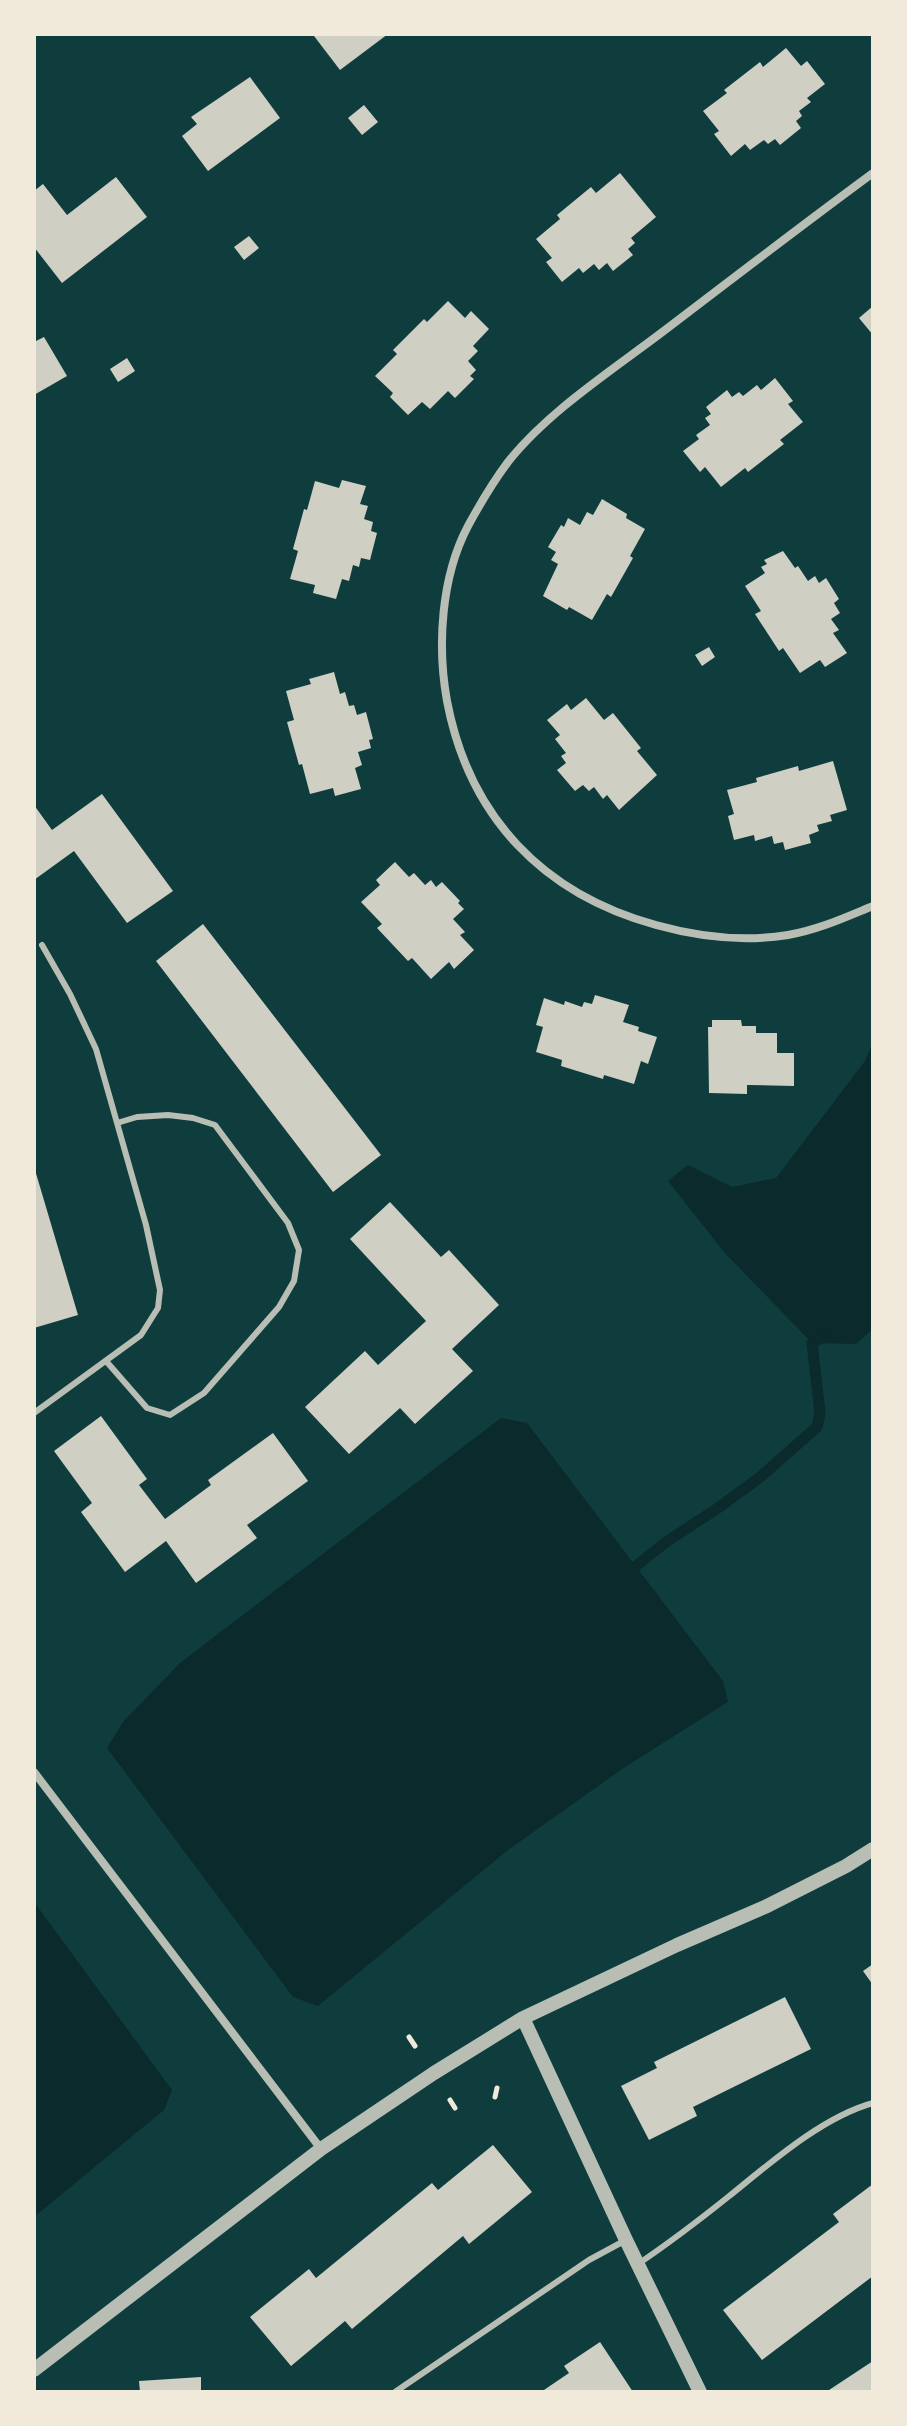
<svg xmlns="http://www.w3.org/2000/svg" width="907" height="2426" viewBox="0 0 907 2426" font-family="'Golos Text',sans-serif">
	<rect width="100%" height="100%" fill="#0f3d3e"/>
	<path fill="#0a2a2b" d="M873,1041V1329L856,1344L812,1343L724,1252L668,1181L688,1165L732,1187L776,1178L865,1061Z
		M501,1418L527,1423L723,1681L728,1702L625,1767L508,1850L318,2006L293,1997L107,1748L123,1722L180,1663Z
		M34,1902L172,2090L164,2110L34,2217Z"/>
	<g fill="none" stroke-linecap="round" stroke-linejoin="round">
		<path stroke="#0a2a2b" stroke-width="11" d="M636,1566L666,1542L718,1508L759,1478L817,1427L820,1413L812,1343L824,1336"/>
	</g>
	<path fill="#cfcfc3" d="M317,34H388L340,70L314,36Z
		M786,48L801,66L807,61L825,84L807,98L811,102L799,111L802,116L796,121L801,128L780,145L775,139L768,144L764,140L750,150L745,144L731,156L714,134L719,131L703,111L727,93L724,90L760,62L763,67Z
		M250,77L280,118L208,171L182,136L197,124L191,117Z
		M364,105L378,122L362,135L348,118Z
		M620,173L656,217L631,238L635,243L628,249L633,255L613,271L607,263L599,270L594,264L583,273L579,268L562,282L546,262L552,258L536,239L560,219L557,215L591,187L596,193Z
		M116,177L147,217L62,283L34,247V191L43,184L67,215Z
		M249,236L259,248L244,260L234,247Z
		M448,301L465,318L471,311L489,329L473,346L478,351L468,361L476,370L470,376L474,379L455,398L448,391L430,409L422,402L408,415L390,397L393,393L375,376L397,354L393,350L424,319L427,322Z
		M873,306V335L859,318Z
		M44,337L67,376L34,395V342Z
		M127,358L135,371L118,382L110,369Z
		M775,378L793,401L788,404L803,422L780,440L784,444L748,472L745,468L721,487L705,467L700,472L683,451L699,439L696,435L710,425L705,418L711,414L706,407L727,390L732,397L739,392L743,396L757,385L761,390Z
		M342,480L366,486L360,504L368,506L364,519L373,522L371,531L377,533L370,560L361,558L359,567L353,565L349,581L342,579L336,599L313,593L315,585L290,579L298,551L293,549L304,509L307,510L315,481L339,488Z
		M602,499L627,514L626,518L645,529L630,556L633,558L611,597L607,594L592,620L569,607L567,610L543,596L558,564L551,560L556,552L548,547L561,525L564,527L568,518L580,525L587,512L593,515Z
		M783,551L795,568L798,566L808,581L815,576L819,583L826,578L839,599L834,603L840,613L831,619L839,630L833,633L847,653L825,667L820,660L800,673L783,648L779,651L755,614L761,611L745,586L765,573L761,567L767,564L764,560Z
		M709,647L715,657L702,666L695,655Z
		M334,672L340,694L345,692L349,706L354,705L357,715L366,712L373,739L369,740L371,748L358,752L362,765L355,768L361,789L335,796L333,788L310,794L302,764L299,765L287,722L294,720L286,691L311,684L309,679Z
		M586,698L604,720L613,713L641,748L637,751L657,775L619,810L607,795L603,799L594,787L589,791L583,785L575,791L557,770L566,763L561,756L566,753L555,739L560,735L547,720L567,704L571,710Z
		M833,761L847,810L830,815L832,821L817,825L819,831L809,835L811,843L785,850L783,842L774,844L772,836L755,841L754,835L734,840L728,816L734,814L727,790L757,782L756,778L798,766L799,771Z
		M102,794L173,891L127,923L74,851L34,880V805L52,830Z
		M395,862L409,877L414,873L425,885L431,880L436,887L442,882L460,901L458,903L464,909L453,919L465,932L460,935L474,950L454,969L449,962L431,979L412,958L408,961L377,928L382,924L361,902L380,885L376,880Z
		M203,924L381,1155L333,1192L156,961Z
		M595,995L629,1005L623,1022L639,1027L638,1031L657,1037L648,1064L641,1061L634,1084L604,1075L603,1079L561,1066L562,1060L536,1052L543,1027L536,1025L544,998L564,1005L565,1001L582,1007L584,1002L592,1004Z
		M712,1020H741L742,1026H756V1033H777V1053H794V1086L747,1085V1094L709,1093L708,1027H712Z
		M35,1170L78,1315L34,1328V1171Z
		M390,1202L441,1257L449,1250L499,1305L452,1349L473,1371L415,1424L400,1408L349,1454L305,1407L365,1351L378,1365L426,1321L350,1239Z
		M101,1416L147,1479L139,1485L165,1519L211,1485L208,1480L273,1433L308,1481L247,1525L257,1538L196,1583L166,1541L125,1572L81,1512L92,1503L54,1451Z
		M873,1964V1985L863,1971Z
		M785,1997L811,2049L693,2107L697,2116L649,2140L621,2086L657,2068L654,2062Z
		M493,2145L532,2192L469,2244L463,2236L352,2329L345,2321L291,2366L250,2317L309,2269L316,2278L432,2183L438,2190Z
		M873,2184V2276L762,2360L723,2310L839,2222L833,2214Z
		M600,2342L633,2392H541L569,2373L564,2366Z
		M873,2361V2392H826Z
		M201,2377V2392H140L139,2381Z"/>
	<g fill="none" stroke-linecap="round" stroke-linejoin="round">
		<path stroke="#f1e9da" stroke-width="5" d="M409,2037L415,2046
			M495,2097L497,2088
			M450,2100L455,2108"/>
		<path stroke="#b8beb3" stroke-width="6" d="M106,1361L147,1408L170,1415L204,1393L279,1307L294,1281L299,1250L288,1223L215,1125L193,1118L168,1115L137,1117L117,1123
			M34,1413L141,1335L158,1308L160,1290L146,1225L96,1049L70,994L42,945
			M638,2264C669,2243 698,2221 728,2197C769,2164 822,2117 873,2103
			M395,2392L589,2260L626,2240"/>
		<path stroke="#b8beb3" stroke-width="8" d="M873,173C805,223 737,275 669,327C617,367 549,410 508,462C493,482 480,504 468,526C441,577 437,646 447,701C469,817 543,894 656,925C699,937 744,942 788,935C818,930 846,917 873,906
			M34,1772L321,2149"/>
		<path stroke="#b8beb3" stroke-width="14" d="M523,2018L626,2240L700,2392
			M34,2370L321,2149L434,2073L523,2018L677,1945L767,1906L846,1866L873,1849"/>
	</g>
	<rect width="907" height="2426" fill="none" stroke="#f1e9da" stroke-width="72"/>
</svg>
